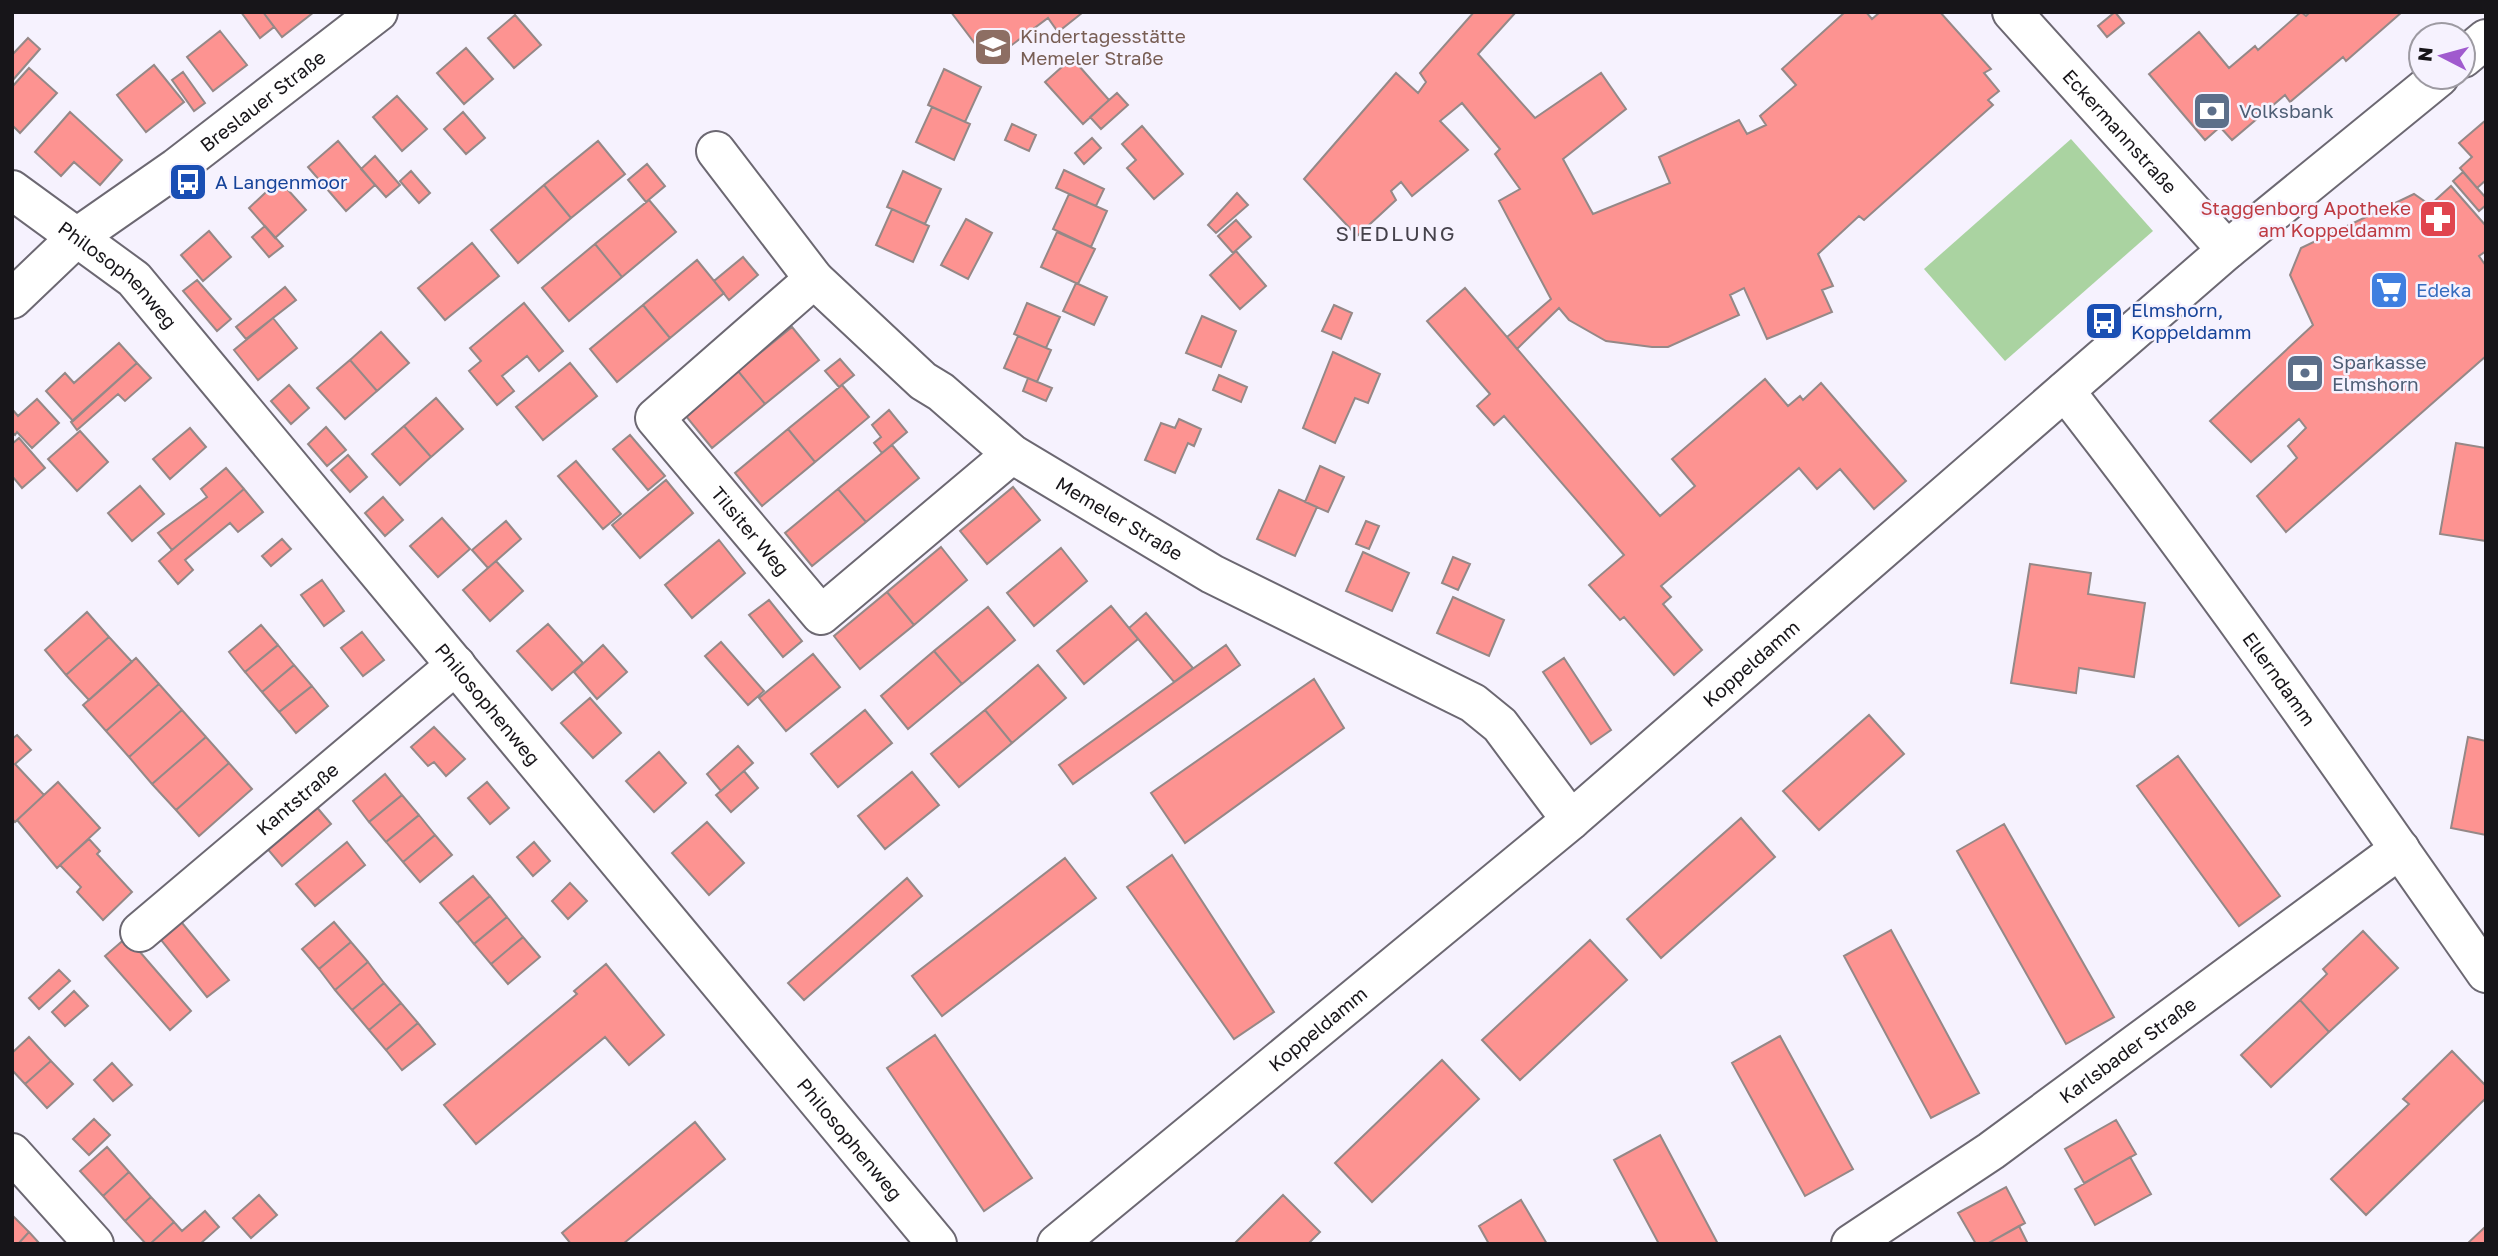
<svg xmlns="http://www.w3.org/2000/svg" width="2498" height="1256" viewBox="0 0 2498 1256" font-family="'Golos Text',sans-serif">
	<rect width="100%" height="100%" fill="#f6f2fe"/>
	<path fill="#aad3a1" d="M2071,139L2153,231L2005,361L1924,269Z"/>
	<path fill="#fd9391" stroke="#958887" stroke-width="2" d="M241,12H263L274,27L260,38Z
		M263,12H314L282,37Z
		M951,12H1081L1082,13L1058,32L1048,18L989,62Z
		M1474,12H1516L1478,54L1535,118L1601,73L1626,109L1563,159L1593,214L1670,183L1659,157L1739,120L1747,134L1766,125L1760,116L1796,85L1782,69L1845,12H1866L1872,19L1880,12H1940L1991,69L1984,73L1999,91L1988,100L1993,105L1864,220L1859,216L1818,254L1833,286L1822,290L1832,312L1767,339L1744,288L1730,295L1739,315L1668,347H1652L1606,341L1569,320L1559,308L1517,349L1507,337L1551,299L1499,201L1520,189L1495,154L1500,149L1462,103L1440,121L1468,150L1412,196L1401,182L1391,191L1396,200L1357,236L1304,179L1396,73L1418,93L1426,82L1420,73Z
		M2115,12L2124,23L2107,37L2098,26Z
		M2301,12L2306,16L2310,12H2402L2346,61L2343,57L2290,102L2285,95L2232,140L2220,127L2205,140L2149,74L2199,32L2229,68L2255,46L2258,50Z
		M515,15L541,45L514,68L488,38Z
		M220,31L247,65L213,91L187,57Z
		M28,38L40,49L12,81V55Z
		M466,48L493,79L464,104L437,73Z
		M1072,58L1109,100L1083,124L1045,82Z
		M154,65L184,102L146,132L117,95Z
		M29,68L57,93L20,133L12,125V87Z
		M944,69L981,87L965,122L928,105Z
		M183,72L205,103L194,111L172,80Z
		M1117,93L1128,105L1101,129L1090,117Z
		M397,96L427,129L402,151L373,117Z
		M932,107L970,124L954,160L916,142Z
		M70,112L122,160L100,185L74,162L61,176L35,152Z
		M463,112L485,138L466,154L444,129Z
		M2486,120V180L2477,188L2460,168L2472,157L2459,143Z
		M1012,124L1036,135L1029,151L1005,140Z
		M1142,126L1183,174L1154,199L1127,168L1136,160L1122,144Z
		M1092,138L1101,148L1084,164L1075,153Z
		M338,141L375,185L346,211L308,167Z
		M598,141L625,174L571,218L544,185Z
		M375,156L400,185L386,197L361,169Z
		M647,164L665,186L646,202L628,180Z
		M1064,170L1104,189L1096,206L1056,188Z
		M411,171L430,193L419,203L400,181Z
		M903,171L941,189L925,224L887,207Z
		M2463,172L2486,198V205L2479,211L2453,181Z
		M279,180L306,210L275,238L249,208Z
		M544,185L571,218L518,263L491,230Z
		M2451,186L2486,226V251L2479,256L2486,266V356L2286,532L2257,496L2297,458L2288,446L2306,428L2299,419L2251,462L2210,421L2313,325L2290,275L2301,248L2414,194L2430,205Z
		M1237,193L1248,205L1216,233L1208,225Z
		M1069,194L1107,211L1091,247L1053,229Z
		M649,200L676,232L622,277L595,244Z
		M892,209L929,226L913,262L876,245Z
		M966,219L992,233L968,279L941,265Z
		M1236,220L1251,237L1233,253L1218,236Z
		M265,226L283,246L269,257L252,237Z
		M209,231L231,257L203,281L181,255Z
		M1057,232L1095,249L1078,284L1041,267Z
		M472,243L499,276L445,320L418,288Z
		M595,244L622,277L569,321L542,288Z
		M1236,251L1266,286L1240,309L1210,275Z
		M743,257L758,275L729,300L714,281Z
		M697,260L724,293L670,338L643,305Z
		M197,280L231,319L217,331L183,291Z
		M1076,283L1107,297L1094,325L1063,311Z
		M285,287L296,300L246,339L236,327Z
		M1465,288L1660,516L1695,486L1672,459L1765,379L1788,406L1800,396L1803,400L1821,383L1906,481L1874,509L1840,469L1817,489L1799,468L1661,586L1671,597L1663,604L1702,650L1674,675L1624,617L1620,620L1589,585L1624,555L1504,416L1494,425L1477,406L1490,394L1427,321Z
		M524,303L563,351L539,371L527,356L502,376L514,391L497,405L469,371L481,361L470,348Z
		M1027,303L1060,317L1046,348L1014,334Z
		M643,305L670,338L617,382L590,349Z
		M1334,305L1352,313L1341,339L1322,331Z
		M1202,316L1236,331L1221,367L1186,353Z
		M273,318L297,348L258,380L234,350Z
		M792,327L819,360L765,404L738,371Z
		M381,332L409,363L377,391L350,360Z
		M1018,336L1051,350L1037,382L1004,368Z
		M119,343L137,363L73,421L46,391L65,373L74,383Z
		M1333,352L1380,374L1368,403L1355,398L1335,443L1303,428Z
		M840,359L854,375L839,387L825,371Z
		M350,360L377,391L345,419L317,388Z
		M137,363L151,378L125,401L118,394L77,430L71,422Z
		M570,363L597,396L543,440L516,407Z
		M738,371L765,404L712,448L685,415Z
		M1219,375L1247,387L1241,402L1213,390Z
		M1028,378L1052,388L1046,401L1023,391Z
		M289,385L309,408L291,424L271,401Z
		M842,385L869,417L815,462L788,429Z
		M436,398L463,429L431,457L404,426Z
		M37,399L59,423L32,448L17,432L15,435L12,432V409L18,416Z
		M889,410L907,432L882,453L874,443L881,437L872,425Z
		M1179,419L1201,429L1194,446L1188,443L1175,473L1145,460L1161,423L1175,428Z
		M404,426L431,457L400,485L372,454Z
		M326,427L346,450L327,466L308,444Z
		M190,428L206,447L170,479L153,459Z
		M788,429L815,462L762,506L735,473Z
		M80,431L108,462L77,491L48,459Z
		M630,435L665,476L648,490L613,449Z
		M19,438L45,468L22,488L12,476V444Z
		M2456,443L2486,448V541L2440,534Z
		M892,445L919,478L866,522L838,489Z
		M348,455L367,477L350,492L331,470Z
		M576,461L621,514L603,529L558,476Z
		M1320,466L1344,477L1328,512L1305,502Z
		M226,468L244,489L172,550L158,533L207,497L201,489Z
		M666,480L693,513L640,558L612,525Z
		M140,486L164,514L132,541L108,513Z
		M1013,487L1040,520L987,564L960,531Z
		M244,489L263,512L238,532L230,523L185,560L193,570L178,584L159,561Z
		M838,489L866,522L812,566L785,533Z
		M1279,490L1317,507L1295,556L1257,539Z
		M383,497L403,520L385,536L365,513Z
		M442,518L470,549L438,577L410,546Z
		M506,521L521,539L488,568L472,550Z
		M1366,521L1379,526L1369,549L1356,544Z
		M282,539L291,549L271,566L262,556Z
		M719,540L745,573L692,618L665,585Z
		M941,547L967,580L914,625L887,592Z
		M1061,548L1087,581L1034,626L1007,593Z
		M1363,552L1409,573L1392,611L1346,591Z
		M1453,557L1470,564L1458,590L1442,583Z
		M496,561L523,591L490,621L463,590Z
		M2030,564L2091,573L2088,594L2145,603L2134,677L2079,668L2076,693L2011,683Z
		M322,580L344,611L324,626L301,595Z
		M887,592L914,625L860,669L834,636Z
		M1453,597L1504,620L1489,656L1437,633Z
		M769,600L802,641L783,657L749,615Z
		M1111,606L1138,639L1084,684L1057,651Z
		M988,607L1015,640L962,684L934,651Z
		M87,612L109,637L66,675L45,650Z
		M1146,613L1193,668L1174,682L1129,628Z
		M548,624L583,663L552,690L517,651Z
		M261,625L278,645L245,672L229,652Z
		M362,632L384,660L363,676L341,648Z
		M109,637L132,662L89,700L66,675Z
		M721,642L764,691L748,705L705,656Z
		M278,645L294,665L262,692L245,672Z
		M603,645L627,672L597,699L574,672Z
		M1226,645L1240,665L1073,784L1059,765Z
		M934,651L962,684L908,729L881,696Z
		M813,654L840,687L786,731L759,698Z
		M136,658L159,684L106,731L83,705Z
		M1564,658L1611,730L1591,744L1543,672Z
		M294,665L312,686L279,712L262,692Z
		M1038,665L1066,698L1012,743L985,710Z
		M1314,679L1344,728L1185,843L1151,793Z
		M159,684L182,710L129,757L106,731Z
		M312,686L328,706L296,733L279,712Z
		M590,698L621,733L593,758L561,723Z
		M182,710L206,737L152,784L129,757Z
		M865,710L892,743L838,787L811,754Z
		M985,710L1012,743L959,787L931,754Z
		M1869,715L1904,754L1819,830L1783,791Z
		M434,727L465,759L446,776L434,762L428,766L411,747Z
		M17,735L31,750L15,764L44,795L15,822L12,819V739Z
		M206,737L229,763L176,810L152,784Z
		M2468,737L2486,741V835L2451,828Z
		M738,746L753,763L721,791L707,774Z
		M659,752L686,783L654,812L626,781Z
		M2178,756L2280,896L2239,926L2137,786Z
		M229,763L252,789L199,836L176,810Z
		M744,771L758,788L731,812L716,795Z
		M912,772L939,805L885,849L858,816Z
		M385,774L402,795L369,822L353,801Z
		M58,782L100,828L57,868L17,820Z
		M487,782L509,808L490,824L468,798Z
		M402,795L419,815L386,842L369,822Z
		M315,805L331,824L282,866L265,846Z
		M419,815L435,835L403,862L386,842Z
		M1741,818L1775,857L1661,958L1627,919Z
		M707,822L744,863L709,895L672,853Z
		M2004,824L2114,1017L2066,1044L1957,851Z
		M435,835L452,855L420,882L403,862Z
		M89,839L100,851L97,854L132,892L103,920L77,892L81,887L60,865Z
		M347,842L365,865L315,906L296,884Z
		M534,842L550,861L533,876L517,857Z
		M1172,855L1274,1012L1234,1039L1127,887Z
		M1065,858L1096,898L942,1016L912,976Z
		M473,876L490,896L457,923L440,903Z
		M907,878L922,896L804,1000L788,983Z
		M570,883L587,901L568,919L552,901Z
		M490,896L507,917L474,944L457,923Z
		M507,917L523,937L491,964L474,944Z
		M178,918L229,980L207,997L157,935Z
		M334,922L351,942L319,969L302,949Z
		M1891,930L1979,1093L1931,1118L1844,956Z
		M2363,931L2398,968L2329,1032L2300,1000L2327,974L2323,969Z
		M127,937L191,1011L170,1030L105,956Z
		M523,937L540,957L508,984L491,964Z
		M1590,940L1627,980L1520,1080L1482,1040Z
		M351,942L368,962L335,990L319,969Z
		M368,962L384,983L352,1010L335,990Z
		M606,964L664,1035L629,1065L605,1037L476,1144L444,1105L577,994L574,991Z
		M59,970L70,981L39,1009L29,998Z
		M384,983L401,1003L369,1030L352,1010Z
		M74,991L88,1006L65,1026L52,1012Z
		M2300,1000L2329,1032L2271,1087L2241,1055Z
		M401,1003L418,1023L386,1050L369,1030Z
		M418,1023L435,1044L402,1070L386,1050Z
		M935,1035L1032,1178L984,1211L887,1068Z
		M1780,1036L1853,1169L1805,1196L1732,1063Z
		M29,1037L51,1061L25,1084L12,1070V1053Z
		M2452,1051L2486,1086V1098L2366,1215L2331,1179L2409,1104L2403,1099Z
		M1442,1060L1479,1099L1372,1202L1335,1163Z
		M51,1061L73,1084L47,1108L25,1084Z
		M112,1063L132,1085L113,1101L94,1080Z
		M94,1119L110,1135L89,1155L73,1139Z
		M2116,1120L2136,1154L2084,1183L2065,1149Z
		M695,1122L725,1159L623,1244H571L562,1233Z
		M1660,1135L1718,1244H1659L1614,1160Z
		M107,1147L129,1172L103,1196L80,1171Z
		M2130,1157L2151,1194L2095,1225L2075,1189Z
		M129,1172L151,1197L125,1221L103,1196Z
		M2006,1187L2025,1223L1987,1244H1976L1958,1213Z
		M259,1195L277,1215L251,1238L233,1218Z
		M1283,1195L1320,1232L1308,1244H1234Z
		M151,1197L174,1222L150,1244H146L125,1221Z
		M1521,1200L1547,1244H1489L1479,1226Z
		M205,1211L219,1227L200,1244H150L174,1222L182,1231Z
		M12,1215L29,1232L18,1244H12Z
		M2019,1226L2028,1244H1987Z
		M2486,1226V1244H2467Z
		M29,1232L40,1244H18Z"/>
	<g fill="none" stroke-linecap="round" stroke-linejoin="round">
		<defs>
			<g id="minor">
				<path id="s1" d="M2012,12L2227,250"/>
				<path d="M2463,58L2486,39"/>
				<path id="s2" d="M716,151L814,279L923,381L941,392L1012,454L1212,574L1473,703L1500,725L1571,820"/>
				<path id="s3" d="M12,190L134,279L937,1244"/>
				<path id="s4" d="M814,279L655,418L821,615L1012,454"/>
				<path id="s5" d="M12,299L77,237L176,168L378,12"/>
				<path id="s6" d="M2065,391C2212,579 2349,777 2486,973"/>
				<path id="s7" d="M140,932L456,665"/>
				<path d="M12,1153L94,1244"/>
				<path id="s8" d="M1057,1244L1571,820L2227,250L2439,77"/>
				<path id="s9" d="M1851,1244L1991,1151L2400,849"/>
			</g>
		</defs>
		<use href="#minor" stroke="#6c6872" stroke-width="42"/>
		<use href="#minor" stroke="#fff" stroke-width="38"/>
	</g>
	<defs>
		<symbol id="school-square" viewBox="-11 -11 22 22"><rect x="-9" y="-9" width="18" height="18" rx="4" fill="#8d6e63" stroke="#f6f2fe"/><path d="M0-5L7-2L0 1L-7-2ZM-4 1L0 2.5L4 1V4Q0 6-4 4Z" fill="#fff"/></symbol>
		<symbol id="bank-square" viewBox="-11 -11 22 22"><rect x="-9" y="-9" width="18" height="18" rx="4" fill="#5c6f8a" stroke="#f6f2fe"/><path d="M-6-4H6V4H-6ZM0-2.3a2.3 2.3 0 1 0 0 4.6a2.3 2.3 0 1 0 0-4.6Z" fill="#fff"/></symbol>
		<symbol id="bus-square" viewBox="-11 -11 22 22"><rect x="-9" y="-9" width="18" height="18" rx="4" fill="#1a4fb4" stroke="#f6f2fe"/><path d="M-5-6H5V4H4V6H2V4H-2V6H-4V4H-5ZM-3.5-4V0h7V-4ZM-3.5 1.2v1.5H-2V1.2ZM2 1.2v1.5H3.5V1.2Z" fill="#fff"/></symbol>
		<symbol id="pharmacy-square" viewBox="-11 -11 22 22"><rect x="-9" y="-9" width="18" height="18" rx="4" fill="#e0444e" stroke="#f6f2fe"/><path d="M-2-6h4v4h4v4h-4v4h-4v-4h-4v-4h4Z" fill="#fff"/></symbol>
		<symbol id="supermarket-square" viewBox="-11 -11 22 22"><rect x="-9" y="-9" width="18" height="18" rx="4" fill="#3f7fe0" stroke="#f6f2fe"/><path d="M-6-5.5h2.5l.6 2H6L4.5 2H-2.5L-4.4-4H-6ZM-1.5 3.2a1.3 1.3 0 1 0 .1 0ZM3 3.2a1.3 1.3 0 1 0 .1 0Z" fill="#fff"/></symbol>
	</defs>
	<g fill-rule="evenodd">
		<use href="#school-square" x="971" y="25" width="44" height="44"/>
		<use href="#bank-square" x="2190" y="89" width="44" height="44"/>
		<use href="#bus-square" x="166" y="160" width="44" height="44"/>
		<use href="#pharmacy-square" x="2416" y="197" width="44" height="44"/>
		<use href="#supermarket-square" x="2367" y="268" width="44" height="44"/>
		<use href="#bus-square" x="2082" y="299" width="44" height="44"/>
		<use href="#bank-square" x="2283" y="351" width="44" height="44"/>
	</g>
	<g text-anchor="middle" stroke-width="5" stroke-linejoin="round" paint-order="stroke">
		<g font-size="19" fill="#785e54" stroke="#f6f2fe" text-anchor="start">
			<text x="1020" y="43">Kindertagesstätte<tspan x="1020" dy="22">Memeler Straße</tspan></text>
		</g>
		<g font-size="19" fill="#171519" stroke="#f6f2fe">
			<text dy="7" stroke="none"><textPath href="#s5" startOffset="320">Breslauer Straße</textPath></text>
			<text dy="7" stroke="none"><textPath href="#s1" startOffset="161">Eckermannstraße</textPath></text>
			<text dy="7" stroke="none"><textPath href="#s3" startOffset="136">Philosophenweg</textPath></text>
			<text dy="7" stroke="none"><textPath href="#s2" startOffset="551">Memeler Straße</textPath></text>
			<text dy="7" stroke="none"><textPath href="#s4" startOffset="359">Tilsiter Weg</textPath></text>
			<text dy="7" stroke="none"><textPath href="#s8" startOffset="905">Koppeldamm</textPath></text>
			<text dy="7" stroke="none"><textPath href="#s6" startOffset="359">Ellerndamm</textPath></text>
			<text dy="7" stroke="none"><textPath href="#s3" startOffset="704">Philosophenweg</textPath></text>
			<text dy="7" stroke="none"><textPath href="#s7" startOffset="206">Kantstraße</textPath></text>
			<text dy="7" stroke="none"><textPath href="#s8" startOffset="338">Koppeldamm</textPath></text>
			<text dy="7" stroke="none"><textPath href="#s9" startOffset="338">Karlsbader Straße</textPath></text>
			<text dy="7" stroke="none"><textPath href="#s3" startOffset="1270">Philosophenweg</textPath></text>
		</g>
		<g font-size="19" fill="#4e5e75" stroke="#f6f2fe" text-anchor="start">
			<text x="2239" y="118">Volksbank</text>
			<text x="2332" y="369">Sparkasse<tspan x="2332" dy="22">Elmshorn</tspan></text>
		</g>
		<g font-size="19" fill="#164399" stroke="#f6f2fe" text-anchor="start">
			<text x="215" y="189">A Langenmoor</text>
			<text x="2131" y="317">Elmshorn,<tspan x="2131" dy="22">Koppeldamm</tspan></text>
		</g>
		<g font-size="19" fill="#be3a42" stroke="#f6f2fe" text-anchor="end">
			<text x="2411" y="215">Staggenborg Apotheke<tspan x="2411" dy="22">am Koppeldamm</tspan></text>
		</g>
		<g font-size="19" fill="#366cbe" stroke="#f6f2fe" text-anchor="start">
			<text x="2416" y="297">Edeka</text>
		</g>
		<g font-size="21" letter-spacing="2" fill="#45424b" stroke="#f6f2fe">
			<text x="1396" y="241">SIEDLUNG</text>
		</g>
	</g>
	<rect width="2498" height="1256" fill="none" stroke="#171519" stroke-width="28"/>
	<g transform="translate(2442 56) rotate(276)"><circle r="33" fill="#f6f2fe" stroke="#9d9aa2" stroke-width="2"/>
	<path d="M0-5L12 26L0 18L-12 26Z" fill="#a05ace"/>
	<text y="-10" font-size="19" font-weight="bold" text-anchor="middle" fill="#171519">N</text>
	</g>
</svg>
